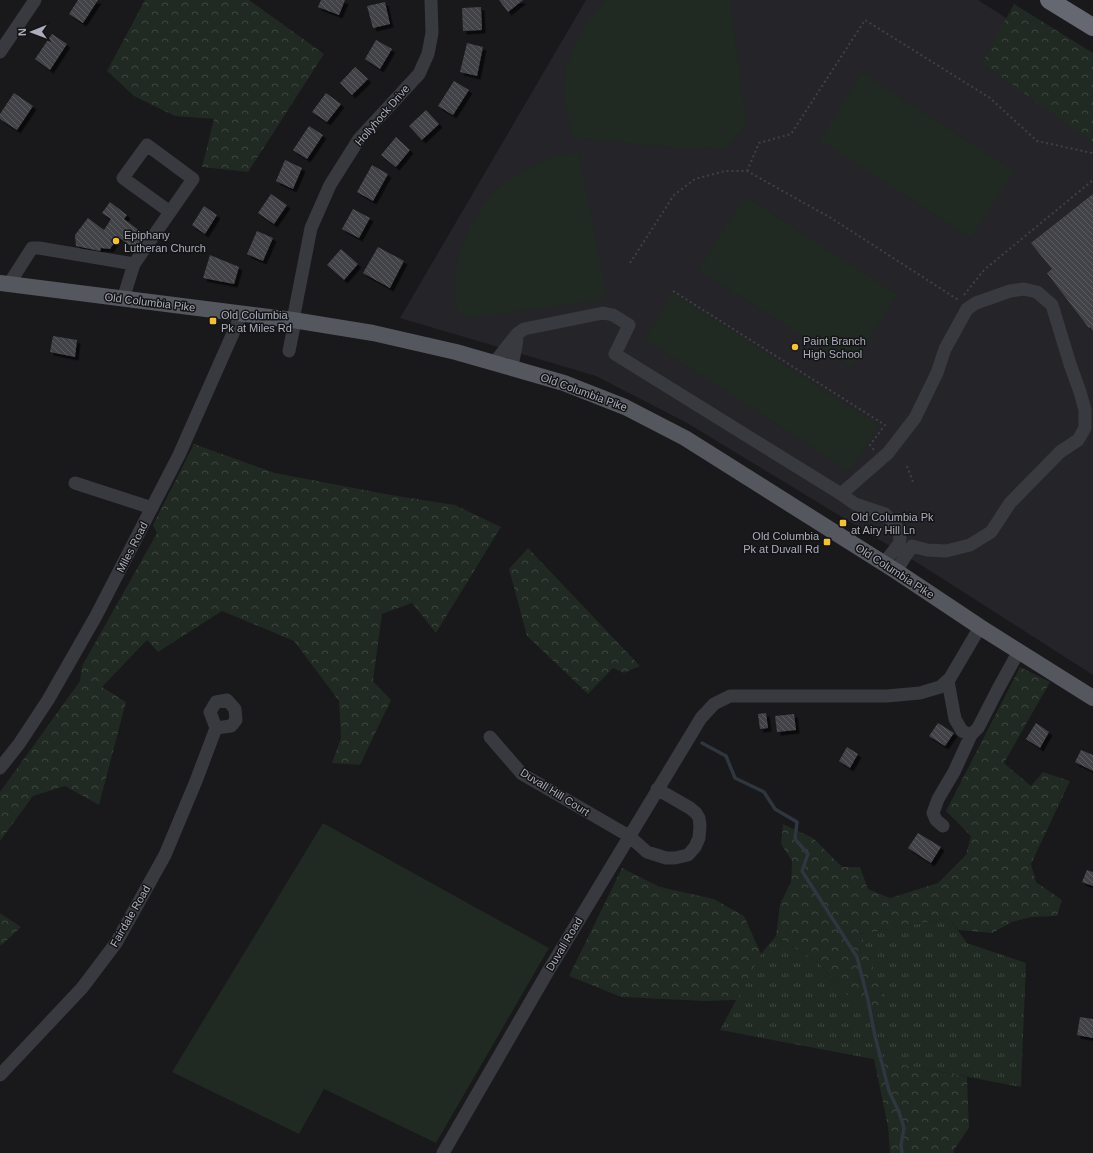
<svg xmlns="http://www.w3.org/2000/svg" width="1093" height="1153" viewBox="0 0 1093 1153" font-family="Helvetica,sans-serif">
	<defs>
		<pattern id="grass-tufts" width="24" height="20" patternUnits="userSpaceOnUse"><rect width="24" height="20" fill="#202922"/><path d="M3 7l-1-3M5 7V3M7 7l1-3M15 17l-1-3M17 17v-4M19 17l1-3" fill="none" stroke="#3e4640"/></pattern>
		<pattern id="forest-crowns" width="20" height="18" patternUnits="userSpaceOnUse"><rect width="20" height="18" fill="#202922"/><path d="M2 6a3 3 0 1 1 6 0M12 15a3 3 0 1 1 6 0" fill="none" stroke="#3e4640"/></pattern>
		<pattern id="building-back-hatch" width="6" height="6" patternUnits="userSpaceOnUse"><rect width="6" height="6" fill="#434348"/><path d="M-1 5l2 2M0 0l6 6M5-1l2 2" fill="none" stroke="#5b5c60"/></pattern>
		<filter id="shadow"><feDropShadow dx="3.5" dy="3.5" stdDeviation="0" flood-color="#0009"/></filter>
	</defs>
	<rect width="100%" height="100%" fill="#19181b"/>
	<path fill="#252428" d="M586,0H978L1093,73V675L921,565L687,423L596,376L400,318Z"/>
	<path fill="url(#grass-tufts)" d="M949,918L967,943L1026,963L1021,1087L720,1030L761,954L776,936L819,963L851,999H884L860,934Z"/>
	<path fill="url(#forest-crowns)" d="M145,0H249L324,54L248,172L202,167L214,119L175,116L134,96L107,71Z
		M1014,4L1093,53V143L982,63Z
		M194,444L275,473L391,495L455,505L501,527L436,633L412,603L382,614L373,681L391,700L360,765L332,763L341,738L339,701L294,641L222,611L158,652L147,640L102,687L126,702L99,805L65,786L33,796L0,841V792L80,681L82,666L157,533L153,525Z
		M528,548L640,666L624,673L613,668L588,694L527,636L509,569Z
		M1020,667L1050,682L1004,763L1031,786L1043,772L1070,781L1031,864L1036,882L1062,900L1057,916L1031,917L1012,922L992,933L958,930L949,918L861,934L884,999L878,1012L851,999L819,963L776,936L780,904L791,882L792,861L781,844L783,824L813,838L842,867H860L868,889L890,898L938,883L966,855L971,836L946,811Z
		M622,868L660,887L714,899L744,916L761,954L737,1000L704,1001L621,997L569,976Z
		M0,913L21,927L3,944L0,945Z
		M874,1059L967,1077L969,1128L954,1150V1153H890L888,1127Z"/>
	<path fill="#202922" d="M605,0H730L746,125L727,147L678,148L573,138L564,95L566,67L576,40L590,18Z
		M862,73L1014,171L971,238L819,140Z
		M578,152L606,290L600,300L467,318L457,311C455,297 454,283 456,268C467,206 515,159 578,152Z
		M745,196L897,294L851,367L699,270Z
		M673,293L879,425L850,471L644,339Z
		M323,823L549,948L436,1143L324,1089L299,1134L172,1072Z"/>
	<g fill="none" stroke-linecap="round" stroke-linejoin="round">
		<path stroke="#2e363f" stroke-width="3.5" d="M702,743L726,756L735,778L764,792L775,809L797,822L795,839L808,854L802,871L857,957L868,1000L875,1036L889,1091L899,1112L904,1128L901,1145L902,1153"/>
	</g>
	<path fill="url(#building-back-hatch)" filter="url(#shadow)" d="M78,0H98L83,23L69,14Z
		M321,0H345L339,15L318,7Z
		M499,0H523L508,12Z
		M385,2L390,24L373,28L367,6Z
		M481,7L482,30L463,31L462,8Z
		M52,34L67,44L50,70L35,59Z
		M376,40L392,49L380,69L365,59Z
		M467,43L483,47L477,76L460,72Z
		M355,67L368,79L352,95L340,83Z
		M454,81L469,90L453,115L438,106Z
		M14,93L33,106L17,130L0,119V114Z
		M326,93L341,104L327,122L312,112Z
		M426,110L439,124L422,140L409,126Z
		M309,126L323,135L307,159L293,150Z
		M396,137L410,150L396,167L381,155Z
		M285,160L302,168L293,189L276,181Z
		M372,165L388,174L373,201L357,192Z
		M271,194L287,205L274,224L258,213Z
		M1093,194V331L1090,327L1089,328L1047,273L1052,269L1031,243Z
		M110,202L127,215L124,219L148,237L137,251L118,237L110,249L101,248L100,251L76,246L75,235L88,218L104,230L111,219L102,213Z
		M204,206L217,215L205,234L192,225Z
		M353,209L370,218L359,238L342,229Z
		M257,231L273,238L263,261L247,254Z
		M378,247L404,261L390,288L363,273Z
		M341,249L358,264L344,280L327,265Z
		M210,255L239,267L234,284L203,278Z
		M53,336L77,340L75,357L50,352Z
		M766,713L768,728L760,729L758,714Z
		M794,714L796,730L777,732L775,716Z
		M938,723L954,733L945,746L929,736Z
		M1036,723L1049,732L1040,748L1026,739Z
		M847,747L858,754L850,768L839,761Z
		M1081,750L1093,755V771L1075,762Z
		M918,833L941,847L931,863L908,848Z
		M1087,870L1093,872V886L1082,882Z
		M1080,1017L1093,1019V1038L1077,1035Z"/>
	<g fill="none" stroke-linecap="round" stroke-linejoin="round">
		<path stroke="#3f4147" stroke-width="2" stroke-dasharray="2 3" stroke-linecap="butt" d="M747,171L759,143L791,134L865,20L990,98L1037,141L1092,153L1093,155
			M630,263L674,195L695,179L725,171H747L831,218L960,301
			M673,291L885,425L870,445L874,450
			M964,295L984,270L1093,180
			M907,466L913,482"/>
		<path stroke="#393a40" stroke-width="13" d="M0,52L35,0
			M134,264L193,179L147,145L123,178L170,212
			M9,284L32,248H39L134,264L123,299
			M293,320L311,228L330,185L359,139L419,74L428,54L432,33L431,0
			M289,351L295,321
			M494,363L517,334L524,329L603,313L613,315L629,325L615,354L841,494L855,504L885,514L895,524L899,531L900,539L899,544L884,563
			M512,368C513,357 517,347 517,336
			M75,483L152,508
			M841,494L888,453L915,418L937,373L945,349L967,309L976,303L1010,291L1024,289L1037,292L1052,305L1070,364L1080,392L1085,410V428L1078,440L1060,452L1010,503L991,532L970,545L946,551L927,550L912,546L896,571
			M948,681L955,719L962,731L971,735L978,728L998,689L1019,651
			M490,737L522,774L629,836L647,852L666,858H675L688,855L695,847L699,838L700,826L699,818L696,813L690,808L657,789
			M0,768L19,744L48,700L96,616L179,455L242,313
			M943,826L936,820L933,813L938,799L954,772L971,735
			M0,1075L82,988L116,943L165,855L196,781L216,728L210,712L216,702L227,700L235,709L236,720L231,726L216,728
			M443,1153L547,973L701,718L714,704L730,696H887L920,693L940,687L950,678L980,627"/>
		<path stroke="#55575f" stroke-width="16" d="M0,283L293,320L373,333L456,352L564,383L625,407L685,438L896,571L980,627L1093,698"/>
		<path stroke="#656871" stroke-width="18" d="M1049,0L1093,27"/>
	</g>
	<g fill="#f3c139" stroke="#141316" stroke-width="1.5">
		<circle cx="116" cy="241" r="4"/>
		<rect x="209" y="317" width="8" height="8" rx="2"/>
		<circle cx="795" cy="347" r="4"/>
		<rect x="839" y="519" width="8" height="8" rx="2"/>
		<rect x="823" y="538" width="8" height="8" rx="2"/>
	</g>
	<g text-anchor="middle" stroke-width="3" stroke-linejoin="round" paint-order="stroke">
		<g font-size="11" fill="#abaeba" stroke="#141316">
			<text transform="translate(382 115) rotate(-49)" y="4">Hollyhock Drive</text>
			<text transform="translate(150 302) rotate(7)" y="4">Old Columbia Pike</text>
			<text transform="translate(584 392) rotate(20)" y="4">Old Columbia Pike</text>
			<text transform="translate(132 547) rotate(-63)" y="4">Miles Road</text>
			<text transform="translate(895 571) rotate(33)" y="4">Old Columbia Pike</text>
			<text transform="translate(555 792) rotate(32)" y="4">Duvall Hill Court</text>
			<text transform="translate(130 916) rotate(-60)" y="4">Fairdale Road</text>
			<text transform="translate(564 944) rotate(-59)" y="4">Duvall Road</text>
		</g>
		<g font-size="11" fill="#abaeba" stroke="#141316" text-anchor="start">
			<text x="124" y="239">Epiphany<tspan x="124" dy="13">Lutheran Church</tspan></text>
			<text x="221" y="319">Old Columbia<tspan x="221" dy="13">Pk at Miles Rd</tspan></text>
			<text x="803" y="345">Paint Branch<tspan x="803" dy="13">High School</tspan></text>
			<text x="851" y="521">Old Columbia Pk<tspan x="851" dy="13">at Airy Hill Ln</tspan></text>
			<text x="819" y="540" text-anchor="end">Old Columbia<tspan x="819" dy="13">Pk at Duvall Rd</tspan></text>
		</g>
	</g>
	<g transform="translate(32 32) rotate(269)" stroke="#141316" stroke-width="3" paint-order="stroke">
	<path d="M0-3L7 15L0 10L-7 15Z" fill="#abaeba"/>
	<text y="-6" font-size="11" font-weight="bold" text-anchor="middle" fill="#abaeba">N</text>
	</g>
</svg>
